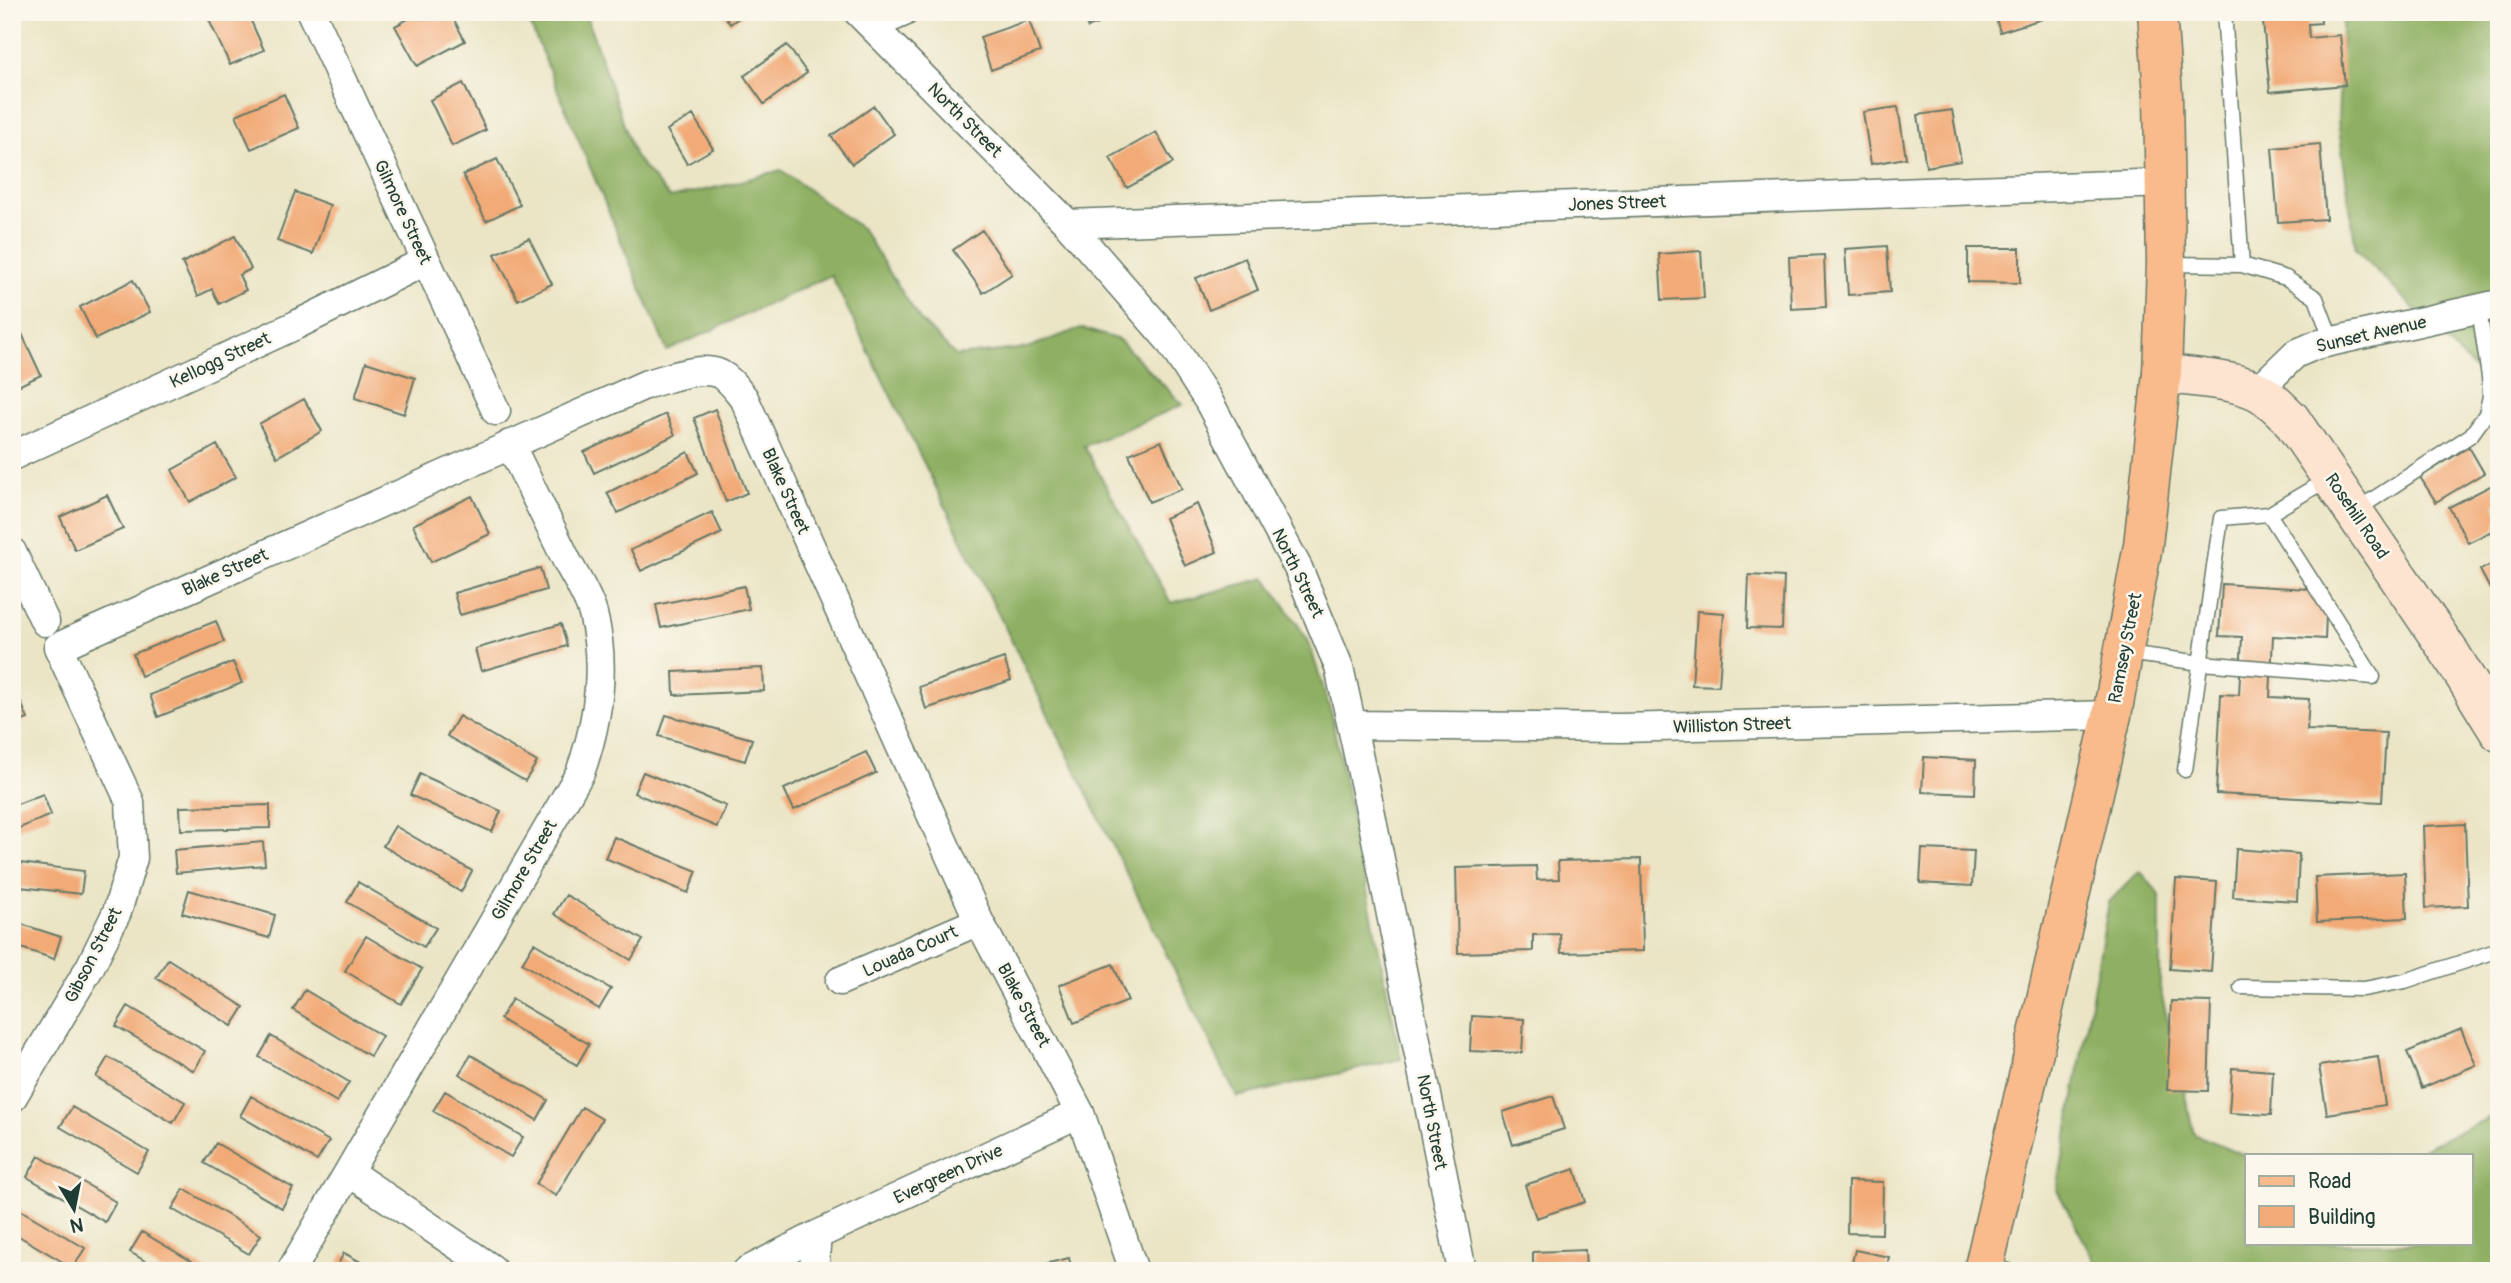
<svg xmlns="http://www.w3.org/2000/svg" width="2511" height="1283" viewBox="0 0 2511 1283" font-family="Pangolin,sans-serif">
	<rect width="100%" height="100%" fill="#fbf7ec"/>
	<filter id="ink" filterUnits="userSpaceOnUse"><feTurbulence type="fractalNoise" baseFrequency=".0143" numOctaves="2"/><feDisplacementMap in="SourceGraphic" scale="14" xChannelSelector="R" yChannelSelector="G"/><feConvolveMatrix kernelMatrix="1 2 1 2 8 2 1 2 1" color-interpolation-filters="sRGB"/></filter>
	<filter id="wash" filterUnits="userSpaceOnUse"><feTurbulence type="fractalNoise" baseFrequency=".00686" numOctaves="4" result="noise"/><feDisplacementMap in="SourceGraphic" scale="28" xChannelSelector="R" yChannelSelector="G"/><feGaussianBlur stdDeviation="1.57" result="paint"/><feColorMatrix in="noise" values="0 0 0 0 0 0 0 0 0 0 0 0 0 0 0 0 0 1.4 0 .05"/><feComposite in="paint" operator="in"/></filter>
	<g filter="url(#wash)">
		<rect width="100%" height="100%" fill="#ebe5c6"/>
		<path fill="#8fb063" stroke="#57764c" stroke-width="2" d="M525,12H585L635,157L670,198L727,185L781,170L862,229L920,320L956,356L1027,348L1081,328L1119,340L1183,405L1084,446L1171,603L1266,578L1308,640L1330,709L1401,1059L1237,1097L831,275L667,351Z
			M2343,12H2499V394L2356,250L2338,121Z
			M2140,871L2160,895V988L2194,1134L2247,1156V1243H2471V1155H2409L2499,1113V1271H2100L2057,1190L2109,902Z"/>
		<g id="blocks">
			<path fill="#f2aa77" d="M220,12H247L264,50L230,65L208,18Z
				M421,12H450L465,41L417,66L395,26Z
				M722,12H747L730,24Z
				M1081,12H1125L1088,28Z
				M1994,12H2040L2042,19L2000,32Z
				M2262,12H2320L2321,23L2308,24L2309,38L2340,35L2345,85L2270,92Z
				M1029,20L1040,52L991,70L980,37Z
				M787,45L807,73L764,104L744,76Z
				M463,83L486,130L452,146L430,100Z
				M284,94L299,128L251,149L236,115Z
				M874,106L894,134L852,164L831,136Z
				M1898,107L1906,158L1871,164L1863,112Z
				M1952,110L1961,161L1926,167L1918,115Z
				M693,115L713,149L687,164L667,130Z
				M1156,132L1173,163L1127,188L1110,158Z
				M2320,144L2326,219L2278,222L2272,148Z
				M497,159L520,205L486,221L463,175Z
				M295,192L330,205L313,254L277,241Z
				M982,230L1012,274L983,293L953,250Z
				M235,236L251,269L239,275L246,290L219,304L212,289L198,296L182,263Z
				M529,238L552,284L518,300L495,254Z
				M1887,246L1890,292L1848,295L1845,249Z
				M1968,248H2020V283L1968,282Z
				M1701,251L1704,298L1662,300L1659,254Z
				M1824,255L1826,307L1791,309L1789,257Z
				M1245,258L1258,290L1209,310L1196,278Z
				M133,280L150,312L96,339L80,307Z
				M16,321L41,375L12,389V323Z
				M366,362L415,378L404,414L355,398Z
				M304,399L322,431L277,457L259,424Z
				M715,409L747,493L726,502L694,418Z
				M666,414L675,435L594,473L584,452Z
				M1161,441L1182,489L1149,502L1129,454Z
				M217,445L236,477L190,502L172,470Z
				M2469,447L2484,473L2436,502L2420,477Z
				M688,452L698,473L618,513L607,493Z
				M2498,482L2499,501L2494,504L2499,513L2496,529L2468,543L2449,507Z
				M107,495L123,529L75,550L60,517Z
				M472,496L490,534L431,562L413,525Z
				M1197,504L1217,552L1185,566L1165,518Z
				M712,512L722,533L641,571L631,550Z
				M2499,561V589L2496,585L2490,589L2480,570Z
				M540,568L546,590L460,615L454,593Z
				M1749,575L1784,577L1782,629L1747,628Z
				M2222,584L2327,590L2325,639L2273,636L2270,697L2309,699L2307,730L2386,733L2382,802L2216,794L2221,694L2239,695L2242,637L2219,636Z
				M744,586L749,609L661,628L656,605Z
				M1697,611L1724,613L1719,686L1692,685Z
				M216,621L224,642L141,676L133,654Z
				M561,624L567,646L481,671L475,649Z
				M1004,658L1011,680L926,709L919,687Z
				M233,662L242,683L158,717L150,695Z
				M763,668L764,691L674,695L673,672Z
				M19,698L28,719L12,725V700Z
				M666,715L752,739L745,761L659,736Z
				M459,716L537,762L525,781L447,736Z
				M866,752L876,773L794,810L784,789Z
				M1924,757L1976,760L1975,794L1922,792Z
				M643,772L726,806L717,827L634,793Z
				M420,774L501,811L492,832L410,795Z
				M43,794L51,815L12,831V806Z
				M270,805V828L181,830L180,807Z
				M2465,824L2468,906L2426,908L2423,826Z
				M395,826L472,871L461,892L383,846Z
				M614,837L697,871L688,893L605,858Z
				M263,842L265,865L176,873L174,850Z
				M1922,849L1974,851L1972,886L1920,883Z
				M2236,849L2299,854L2297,901L2233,897Z
				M1641,859L1643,951L1561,953L1560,934L1533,935V951L1458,953L1456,868L1536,866L1537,880L1559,879L1558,861Z
				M12,862L84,871L81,894L12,886Z
				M2405,873L2407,918L2317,922L2315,877Z
				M2176,879L2217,882L2211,972L2170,969Z
				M358,882L436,928L424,947L347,902Z
				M189,890L275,915L269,938L182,913Z
				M566,895L643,940L631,960L554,914Z
				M12,921L61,937L54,959L12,945Z
				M366,936L422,969L401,1004L345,971Z
				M534,943L611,989L599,1009L522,963Z
				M168,959L244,1007L232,1026L156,978Z
				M1113,964L1128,1001L1074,1023L1059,985Z
				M305,990L382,1036L370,1056L293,1010Z
				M512,999L589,1044L577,1065L500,1019Z
				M2171,1001L2211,1002L2208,1091L2167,1090Z
				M128,1006L205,1051L194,1071L116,1026Z
				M1472,1016L1524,1019L1522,1053L1470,1051Z
				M2461,1029L2476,1065L2422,1088L2407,1052Z
				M271,1036L349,1082L337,1102L259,1057Z
				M471,1055L548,1100L537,1120L459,1074Z
				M108,1057L185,1102L173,1123L96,1077Z
				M2378,1057L2385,1105L2327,1114L2319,1066Z
				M2232,1068L2273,1071L2271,1115L2229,1113Z
				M445,1091L523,1137L511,1157L433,1111Z
				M251,1096L329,1141L317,1161L240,1116Z
				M1553,1096L1564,1129L1513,1145L1503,1112Z
				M72,1107L149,1152L137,1172L60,1127Z
				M582,1107L602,1119L556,1196L536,1184Z
				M216,1143L293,1188L282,1208L204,1163Z
				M39,1156L116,1202L105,1222L27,1177Z
				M1575,1169L1585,1202L1536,1218L1525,1185Z
				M1848,1181L1883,1182L1882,1234L1847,1233Z
				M184,1189L261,1235L249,1254L172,1209Z
				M12,1205L85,1248L73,1268L12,1232Z
				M142,1232L208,1271H162L130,1252Z
				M1585,1250L1586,1271H1533V1252Z
				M1855,1250L1889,1257L1886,1271H1850Z
				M344,1253L377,1271H334Z
				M1069,1258L1072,1271H1021V1270Z"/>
		</g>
	</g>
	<g filter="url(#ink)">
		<use href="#blocks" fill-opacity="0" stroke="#667867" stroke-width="2"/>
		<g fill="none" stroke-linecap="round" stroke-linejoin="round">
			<defs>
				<path id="service" d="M2224,12L2242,265L2286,278L2316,298L2332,341
					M2167,264L2242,265
					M2355,511L2471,435L2486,414L2490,396L2489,377L2479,309
					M2269,514L2328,479
					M2126,653L2202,663L2373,677L2269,514L2221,518L2185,770
					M2241,987L2364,989L2405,981L2499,950
					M1986,1265L2009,1271"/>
				<path id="minor" d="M311,12L496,411
					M858,12L1068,224L1169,340L1208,400L1298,568L1339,667L1371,814L1462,1271
					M872,26L904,12
					M1068,224L2166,183
					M2257,391L2295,354L2316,345L2499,304
					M12,456L296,325L426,261
					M12,552L45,622
					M1352,725L1621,728L2112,715
					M840,981L979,921
					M12,1098L90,967L117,912L133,858L130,802L58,647L647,384C668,379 699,365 720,374C730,379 737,390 744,398L979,921L1080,1113L1134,1271
					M350,1173L491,1268
					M291,1271L580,773C598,722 607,668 593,614C588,596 576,578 567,561C548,522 529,483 510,444
					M747,1271L817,1235L1080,1113
					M814,1271L817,1235"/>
				<path id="secondary" d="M2162,373C2192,378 2227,378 2255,390C2269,396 2279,408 2290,418L2452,656L2499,732"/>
				<path id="primary" d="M1983,1271L2112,715L2143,545L2162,373L2166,264L2163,95L2157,12"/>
			</defs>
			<use href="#service" stroke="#667867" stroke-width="17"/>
			<use href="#minor" stroke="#667867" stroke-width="31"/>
			<use href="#secondary" stroke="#667867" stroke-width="41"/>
			<use href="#primary" stroke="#667867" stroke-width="41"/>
			<use href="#service" stroke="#fff" stroke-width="14"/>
			<use href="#minor" stroke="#fff" stroke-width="28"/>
			<use href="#secondary" stroke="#fde4d1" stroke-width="38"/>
			<use href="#primary" stroke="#fabb8c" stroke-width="38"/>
		</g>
	</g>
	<g text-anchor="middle" stroke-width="5" stroke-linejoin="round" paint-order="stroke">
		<g font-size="18" fill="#1f3d34" stroke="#fbf7ec">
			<text transform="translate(965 120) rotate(45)" y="6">North Street</text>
			<text transform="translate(1617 203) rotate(-2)" y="6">Jones Street</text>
			<text transform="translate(403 212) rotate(65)" y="6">Gilmore Street</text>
			<text transform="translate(2371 334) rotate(-13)" y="6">Sunset Avenue</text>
			<text transform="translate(220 360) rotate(-25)" y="6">Kellogg Street</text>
			<text transform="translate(786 491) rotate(66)" y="6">Blake Street</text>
			<text transform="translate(2357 516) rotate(56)" y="6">Rosehill Road</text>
			<text transform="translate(225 572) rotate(-24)" y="6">Blake Street</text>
			<text transform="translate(1298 573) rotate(64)" y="6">North Street</text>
			<text transform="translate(2125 648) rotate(-79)" y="6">Ramsey Street</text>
			<text transform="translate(1732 725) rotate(-2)" y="6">Williston Street</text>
			<text transform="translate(524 870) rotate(-60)" y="6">Gilmore Street</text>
			<text transform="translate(910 951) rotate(-24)" y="6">Louada Court</text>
			<text transform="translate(93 955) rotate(-63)" y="6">Gibson Street</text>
			<text transform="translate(1024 1005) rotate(62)" y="6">Blake Street</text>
			<text transform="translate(1432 1122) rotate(79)" y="6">North Street</text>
			<text transform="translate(948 1174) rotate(-25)" y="6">Evergreen Drive</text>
		</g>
	</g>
	<rect width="2511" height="1283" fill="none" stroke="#fbf7ec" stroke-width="42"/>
	<rect x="2245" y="1154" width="228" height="91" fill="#fbf7ec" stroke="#a3ada2" stroke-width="2"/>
	<rect x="2259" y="1176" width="35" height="10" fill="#fabb8c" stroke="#a3ada2" stroke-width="2"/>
	<text x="2308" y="1188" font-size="21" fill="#1f3d34">Road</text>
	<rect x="2259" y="1206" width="35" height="21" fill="#f2aa77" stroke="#a3ada2" stroke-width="2"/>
	<text x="2308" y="1224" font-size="21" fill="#1f3d34">Building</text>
	<g transform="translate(74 1209) rotate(170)" stroke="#fbf7ec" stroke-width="5" paint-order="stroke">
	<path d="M0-5L12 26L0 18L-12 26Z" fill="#1f3d34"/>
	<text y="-10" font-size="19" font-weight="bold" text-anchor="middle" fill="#1f3d34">N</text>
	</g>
</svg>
